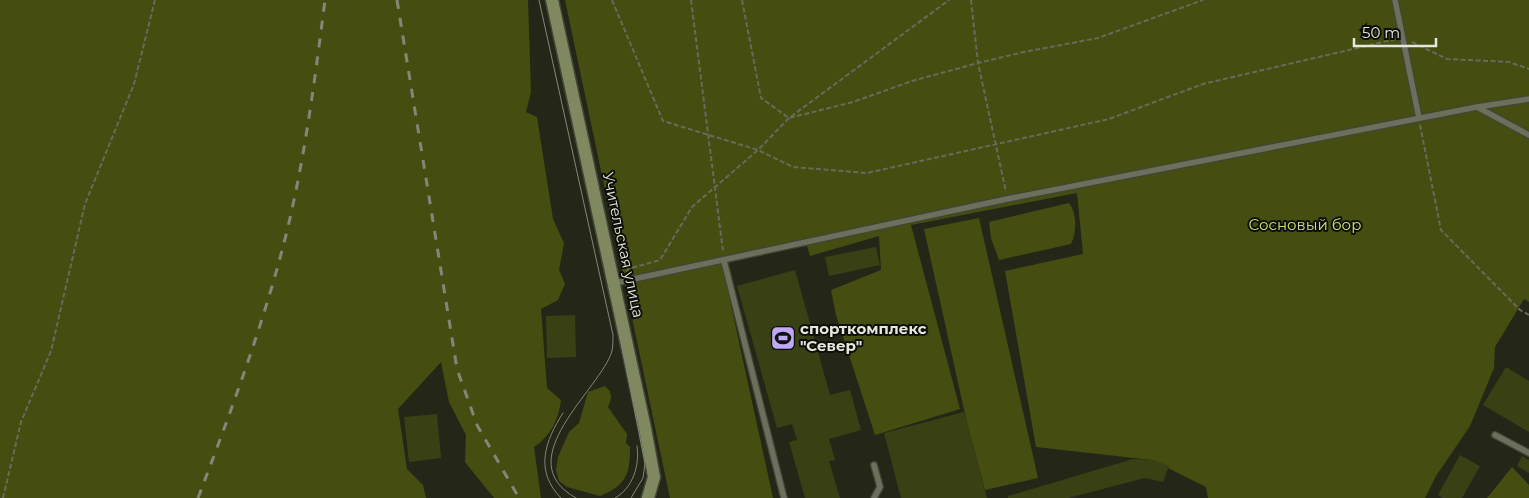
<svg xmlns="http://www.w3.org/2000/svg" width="1529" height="498" viewBox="0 0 1529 498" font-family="Montserrat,sans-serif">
	<rect width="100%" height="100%" fill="#242717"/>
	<path fill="#454e10" d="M0,0H528L531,92L526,112L537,117L553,219L564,243L559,270L565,284L558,300L541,309L547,388L561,400C559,419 550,437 534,447L541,498H494L465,462L466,435L449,402L441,362L398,409L407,469L423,485L426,498H0Z
		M565,0H1529V302L1524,299L1495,347L1494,368L1470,426L1436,476L1425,498H1208L1206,487L1152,460L1036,447L1005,271L1083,254L1077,193L911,225L960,409L875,435L836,315L831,290L881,270L879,236L810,256L807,246L729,259L722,264L773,498H670Z
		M1069,203C1077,213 1077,233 1071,244L999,260L991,238L989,222Z
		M979,218L1038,478L985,490L967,423L924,229Z
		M605,386C613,393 612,398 608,407L627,434L626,443L630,447C630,475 626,485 600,496L567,487L559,481L556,470L558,457L569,432L579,423L588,392Z
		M1512,467L1529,485V498H1487Z"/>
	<path fill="#394014" d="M876,247L880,265L829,276L825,257Z
		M795,270L830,395L850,390L861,430L829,439L835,460L829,461L840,498H805L789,442L797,440L792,424L777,428L737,286Z
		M575,315L576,357L547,358L546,316Z
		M1506,367L1529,381V432L1483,405Z
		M964,412L987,498H901L884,433Z
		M437,414L441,458L409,462L404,417Z
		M1460,455L1480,466L1462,498H1443L1438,495Z
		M1522,456L1529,460V473L1517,466Z
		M1133,459L1154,460L1169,466L1163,482L1145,478L1068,498H1008V496Z"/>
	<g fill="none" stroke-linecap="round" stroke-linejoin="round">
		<defs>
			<path id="service" d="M1395,0L1419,118
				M1477,107L1529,99
				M724,261L784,498
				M615,283L1007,199L1477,107L1529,135
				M1495,435L1529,453
				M874,498L880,487L874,465"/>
			<path id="secondary" d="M552,0L645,428L654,477L648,498"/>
		</defs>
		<use href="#service" stroke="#424437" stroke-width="8"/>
		<use href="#secondary" stroke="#424437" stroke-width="15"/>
		<path stroke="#676a5c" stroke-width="2" stroke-dasharray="5 2.5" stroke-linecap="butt" d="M612,0L663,121L758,150L793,167L867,173L1109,119L1203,84L1396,39
			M691,0L723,251
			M742,0L761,98L789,118L853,102L912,81L978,63L1024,52L1098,38L1203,0
			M971,0L978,63L1006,192
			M1412,42L1447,59L1509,62L1529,69
			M1420,125L1441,230L1520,310L1529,315
			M627,272L628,269L660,260L692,207L758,150L789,118L949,0
			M3,498L21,422L51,351L85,204L134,84L155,0"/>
		<use href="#service" stroke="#6b6f5c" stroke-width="5.5"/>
		<use href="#secondary" stroke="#808860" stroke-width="12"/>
		<path stroke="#838678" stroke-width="1" d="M539,0L613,335C613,340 613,345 612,351C601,389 507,460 576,498
			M618,327L645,463L643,478L631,498
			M561,498C534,471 545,441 563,413
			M615,498C633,488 640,465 637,446"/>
		<path stroke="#838678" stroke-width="3" stroke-dasharray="9 9" stroke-linecap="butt" d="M397,0L457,369L477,425L519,498
			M198,498C228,419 258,339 280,258C303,174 314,86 325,0"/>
	</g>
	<defs>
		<symbol id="stadium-square" viewBox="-11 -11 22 22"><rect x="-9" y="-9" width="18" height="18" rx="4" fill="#bfa9f4" stroke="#0e0f08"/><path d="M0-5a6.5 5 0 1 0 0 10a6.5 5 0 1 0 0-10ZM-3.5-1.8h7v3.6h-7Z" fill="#111"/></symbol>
	</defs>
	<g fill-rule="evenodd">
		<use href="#stadium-square" x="769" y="324" width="28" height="28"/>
	</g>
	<g text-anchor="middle" stroke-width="4" stroke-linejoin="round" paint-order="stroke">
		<g font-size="15" fill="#cde071" stroke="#0e0f08">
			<text x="1305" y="230">Сосновый бор</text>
		</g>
		<g font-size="15" fill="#e5e8dd" stroke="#0e0f08">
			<text transform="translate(623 245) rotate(78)" y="5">Учительская улица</text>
		</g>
		<g font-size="15" font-weight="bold" fill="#e5e8dd" stroke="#0e0f08" text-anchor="start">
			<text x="800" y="334">спорткомплекс<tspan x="800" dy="17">"Север"</tspan></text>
		</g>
	</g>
	<path d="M1354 38v8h82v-8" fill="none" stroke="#e5e8dd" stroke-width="2.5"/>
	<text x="1362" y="38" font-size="15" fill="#e5e8dd" stroke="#0e0f08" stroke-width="4" paint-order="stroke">50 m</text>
</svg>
